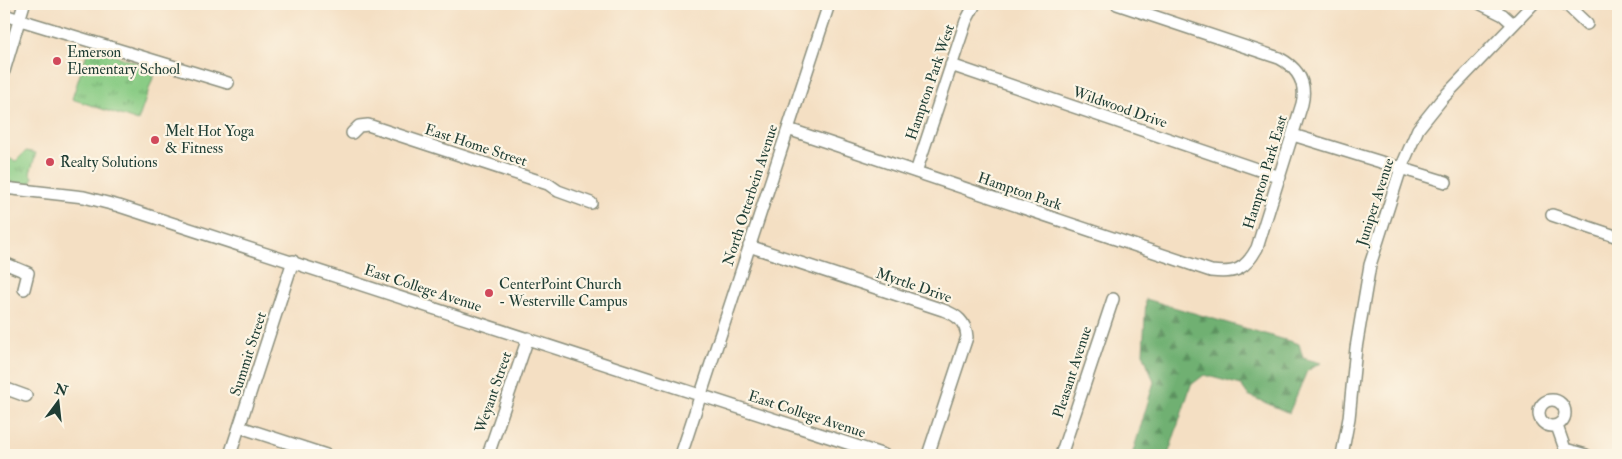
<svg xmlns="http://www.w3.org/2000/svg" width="1622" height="459" viewBox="0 0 1622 459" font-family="'IM FELL Double Pica',serif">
	<defs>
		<pattern id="grass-tufts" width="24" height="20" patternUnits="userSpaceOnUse" patternTransform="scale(1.25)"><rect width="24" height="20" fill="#8acc85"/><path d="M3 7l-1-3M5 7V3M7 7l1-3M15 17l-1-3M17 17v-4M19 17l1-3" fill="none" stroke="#70a76e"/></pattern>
		<pattern id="forest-firs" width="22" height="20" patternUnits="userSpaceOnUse" patternTransform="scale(1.25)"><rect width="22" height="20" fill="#6fb072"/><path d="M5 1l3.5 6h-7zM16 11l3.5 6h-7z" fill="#5b905e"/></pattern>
	</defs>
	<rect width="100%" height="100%" fill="#fcf5e5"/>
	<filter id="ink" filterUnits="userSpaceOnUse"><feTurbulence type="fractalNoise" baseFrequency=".02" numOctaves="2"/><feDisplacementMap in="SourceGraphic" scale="10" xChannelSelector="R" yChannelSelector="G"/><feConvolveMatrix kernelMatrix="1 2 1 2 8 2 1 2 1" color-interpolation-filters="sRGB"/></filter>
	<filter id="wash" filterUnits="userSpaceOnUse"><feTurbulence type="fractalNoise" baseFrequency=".0096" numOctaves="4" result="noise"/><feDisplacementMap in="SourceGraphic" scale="20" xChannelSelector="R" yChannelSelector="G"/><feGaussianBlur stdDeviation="1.12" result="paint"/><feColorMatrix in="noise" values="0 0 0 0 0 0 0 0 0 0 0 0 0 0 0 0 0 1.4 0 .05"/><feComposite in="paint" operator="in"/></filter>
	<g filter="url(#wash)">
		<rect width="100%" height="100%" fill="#f4dfc3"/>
		<path fill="url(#grass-tufts)" stroke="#54845c" d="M89,47L156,69L138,121L72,99Z
			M26,151L36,153L30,173L33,177L31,185L4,182V157L16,161Z"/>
		<path fill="url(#forest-firs)" stroke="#477653" d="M1146,299L1299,344L1303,358L1321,363L1307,371L1289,413L1248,395L1241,385L1204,375L1191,385L1168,455H1132L1154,382L1143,353Z"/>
	</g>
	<g filter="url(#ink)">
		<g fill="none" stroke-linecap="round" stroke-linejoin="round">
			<defs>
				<path id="minor" d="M1481,4L1503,15L1513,24
					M1566,4L1587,24
					M4,15L228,83
					M951,65L1280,177
					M4,71L24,4
					M788,129L1211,271C1235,274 1245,270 1257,248L1302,104C1307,83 1298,68 1279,58L1117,4
					M352,133L359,126L368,125L548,184L558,191L591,203
					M1293,135L1446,182
					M916,172L966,21L975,4
					M4,188L84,197L119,206L884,455
					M1552,215L1618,237
					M749,246L943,310C957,315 966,322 967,337L928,455
					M4,263L28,273L24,289
					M4,388L26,396
					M1539 413a13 13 0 1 1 26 0a13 13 0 1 1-26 0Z
					M1557,426L1565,449
					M240,427L326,455
					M1565,449L1586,455
					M230,455L293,261
					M488,455L528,338
					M681,455L829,4
					M1061,455L1113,299
					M1342,455L1349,418L1356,348L1370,265L1401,168L1418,129L1442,99L1533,4"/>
			</defs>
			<use href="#minor" stroke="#8a8e7c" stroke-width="14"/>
			<use href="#minor" stroke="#fff" stroke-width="11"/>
		</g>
	</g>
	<g fill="#d1495b" stroke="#fcf5e5" stroke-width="2">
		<circle cx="57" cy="61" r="5"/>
		<circle cx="155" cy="140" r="5"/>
		<circle cx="50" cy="162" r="5"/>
		<circle cx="489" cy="293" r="5"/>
	</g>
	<g text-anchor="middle" stroke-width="4.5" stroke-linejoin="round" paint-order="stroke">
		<g font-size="15" fill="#1f3d34" stroke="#fcf5e5" text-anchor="start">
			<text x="67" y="57">Emerson<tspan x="67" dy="17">Elementary School</tspan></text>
			<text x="165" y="136">Melt Hot Yoga<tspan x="165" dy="17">&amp; Fitness</tspan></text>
			<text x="60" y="167">Realty Solutions</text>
			<text x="499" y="289">CenterPoint Church<tspan x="499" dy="17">- Westerville Campus</tspan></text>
		</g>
		<g font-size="15" fill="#1f3d34" stroke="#fcf5e5">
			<text transform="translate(930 82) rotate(-71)" y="5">Hampton Park West</text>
			<text transform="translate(1120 107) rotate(19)" y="5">Wildwood Drive</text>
			<text transform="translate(476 145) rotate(18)" y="5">East Home Street</text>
			<text transform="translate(1265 172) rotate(-73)" y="5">Hampton Park East</text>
			<text transform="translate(1020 191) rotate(19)" y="5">Hampton Park</text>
			<text transform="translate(750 195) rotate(-72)" y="5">North Otterbein Avenue</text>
			<text transform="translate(1375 202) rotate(-72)" y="5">Juniper Avenue</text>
			<text transform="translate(914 285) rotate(19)" y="5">Myrtle Drive</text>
			<text transform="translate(423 288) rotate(18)" y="5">East College Avenue</text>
			<text transform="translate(248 354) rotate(-72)" y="5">Summit Street</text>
			<text transform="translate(1072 372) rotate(-72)" y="5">Pleasant Avenue</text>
			<text transform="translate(493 392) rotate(-71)" y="5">Weyant Street</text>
			<text transform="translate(807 414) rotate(18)" y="5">East College Avenue</text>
		</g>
	</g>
	<rect width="1622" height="459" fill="none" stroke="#fcf5e5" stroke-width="20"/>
	<g transform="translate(58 402) rotate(15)" stroke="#fcf5e5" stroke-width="4" paint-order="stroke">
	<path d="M0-4L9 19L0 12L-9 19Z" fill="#1f3d34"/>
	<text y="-8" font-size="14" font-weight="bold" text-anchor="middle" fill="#1f3d34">N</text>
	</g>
</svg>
